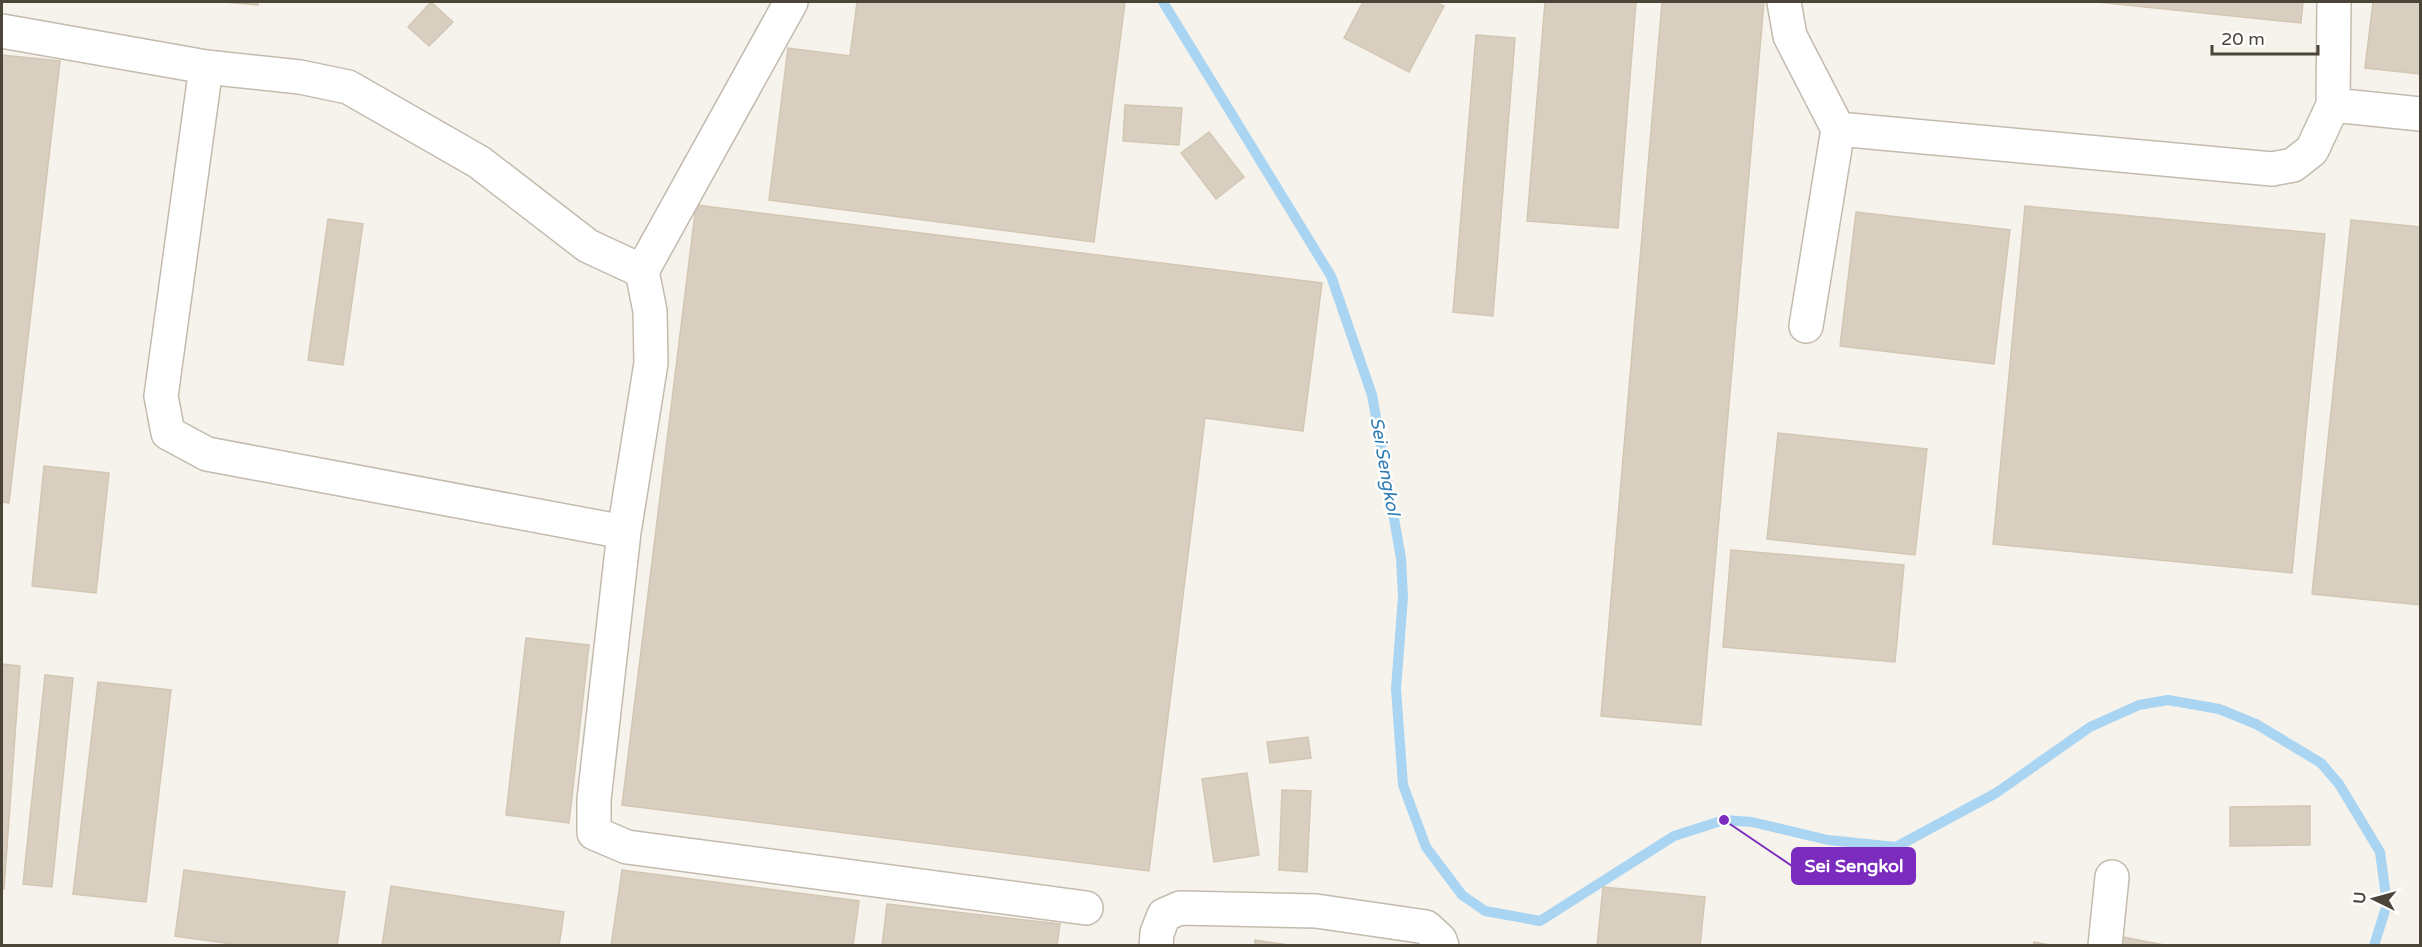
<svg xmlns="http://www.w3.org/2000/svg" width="2422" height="947" viewBox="0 0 2422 947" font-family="'Varela Round',sans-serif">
	<rect width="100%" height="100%" fill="#f6f3ec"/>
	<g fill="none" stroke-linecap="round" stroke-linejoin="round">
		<path stroke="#a9d4f2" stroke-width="10" d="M1163,2L1331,276L1372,395L1401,558L1403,597L1396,689L1403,785L1426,847L1462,895L1485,911L1540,921L1674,836L1724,820L1752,822L1828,840L1896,847L1996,793L2090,727L2139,705L2168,700L2219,709L2256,724L2321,763L2339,784L2380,852L2387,904L2374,946"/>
	</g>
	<path fill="#d8cfc1" stroke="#d3c7b4" stroke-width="1.5" d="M223,2H258V5Z
		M431,2L453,22L429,46L408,27Z
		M857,2H1125L1094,242L769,200L788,48L850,56Z
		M1363,2H1435L1444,6L1409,72L1344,38Z
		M1545,2H1636L1618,228L1527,221Z
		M1662,2H1764L1701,725L1601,716Z
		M2097,2H2303L2301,23Z
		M2373,2H2420V74L2365,68Z
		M1476,35L1515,38L1493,316L1453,312Z
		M2,55L60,61L9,503L2,502Z
		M1125,105L1182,108L1179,145L1123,141Z
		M1209,132L1244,177L1216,199L1181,153Z
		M696,205L1322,283L1303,431L1205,418L1149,871L622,805Z
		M2025,206L2325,234L2292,573L1993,544Z
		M1856,212L2010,230L1994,364L1840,346Z
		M328,219L363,224L343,365L308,360Z
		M2351,220L2420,227V605L2312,594Z
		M1778,433L1927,449L1915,555L1767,539Z
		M44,466L109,473L96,593L32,586Z
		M1731,550L1904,565L1895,662L1723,647Z
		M526,638L589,645L569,823L506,815Z
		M2,664L20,666L4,889H2Z
		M45,675L73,678L52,887L23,884Z
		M98,682L171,690L146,902L73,894Z
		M1308,737L1311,758L1270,763L1267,742Z
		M1247,773L1259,855L1214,862L1202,779Z
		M1282,790L1311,791L1307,872L1279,870Z
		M2310,806V845L2230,846V807Z
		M184,870L345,892L337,946H246L175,936Z
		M622,870L859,901L853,946H611Z
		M391,886L564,912L559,946H382Z
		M1603,887L1705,897L1700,946H1597Z
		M887,904L1060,924L1057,946H882Z
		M2123,937L2169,946H2121Z
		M1255,940L1296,946H1255Z
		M2034,942L2055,946H2033Z"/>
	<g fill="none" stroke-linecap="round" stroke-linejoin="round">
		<defs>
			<path id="minor" d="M1784,2L1790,36L1838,129L1806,326
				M2,31L206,67L300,77L348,87L479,162L588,246L642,271L650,311L651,363L624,532L594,800V833L627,847L1086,908
				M206,67L161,396L168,433L207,454L624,532
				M2333,105L2420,114
				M1838,129L2272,169L2293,165L2312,150L2333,105L2334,2
				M642,271L791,2
				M1156,946L1157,933L1164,915L1180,908L1316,911L1426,927L1440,940L1442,946
				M2105,946L2112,877"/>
		</defs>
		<use href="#minor" stroke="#c2bbae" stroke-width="36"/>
		<use href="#minor" stroke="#fff" stroke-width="33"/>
	</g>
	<g text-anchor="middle" stroke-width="5" stroke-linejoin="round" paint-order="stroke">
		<g font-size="18" font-style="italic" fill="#2e7ab2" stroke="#fff">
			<text transform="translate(1385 466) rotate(80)" y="6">Sei Sengkol</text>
		</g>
	</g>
	<path fill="none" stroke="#7b2cbf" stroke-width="2" d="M1724 820L1792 866"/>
	<circle fill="#7b2cbf" stroke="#fff" stroke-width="2" cx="1724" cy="820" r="6"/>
	<rect fill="#7b2cbf" stroke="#7b2cbf" stroke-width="2" x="1792" y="848" width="123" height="36" rx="6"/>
	<g font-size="18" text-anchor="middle" font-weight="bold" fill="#fff">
		<text x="1854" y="872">Sei Sengkol</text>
	</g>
	<rect width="2422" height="947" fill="none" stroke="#4b4439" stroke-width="6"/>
	<g transform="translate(2374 899) rotate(275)" stroke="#ffffff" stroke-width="4.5" paint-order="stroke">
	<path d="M0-4.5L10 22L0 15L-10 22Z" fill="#4b4439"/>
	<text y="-9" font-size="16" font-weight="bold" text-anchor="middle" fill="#4b4439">U</text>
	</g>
	<path d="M2212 45v9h106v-9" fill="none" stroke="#4b4439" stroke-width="3"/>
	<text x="2221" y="45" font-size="18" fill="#4b4439" stroke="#ffffff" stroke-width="4.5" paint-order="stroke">20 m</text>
</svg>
